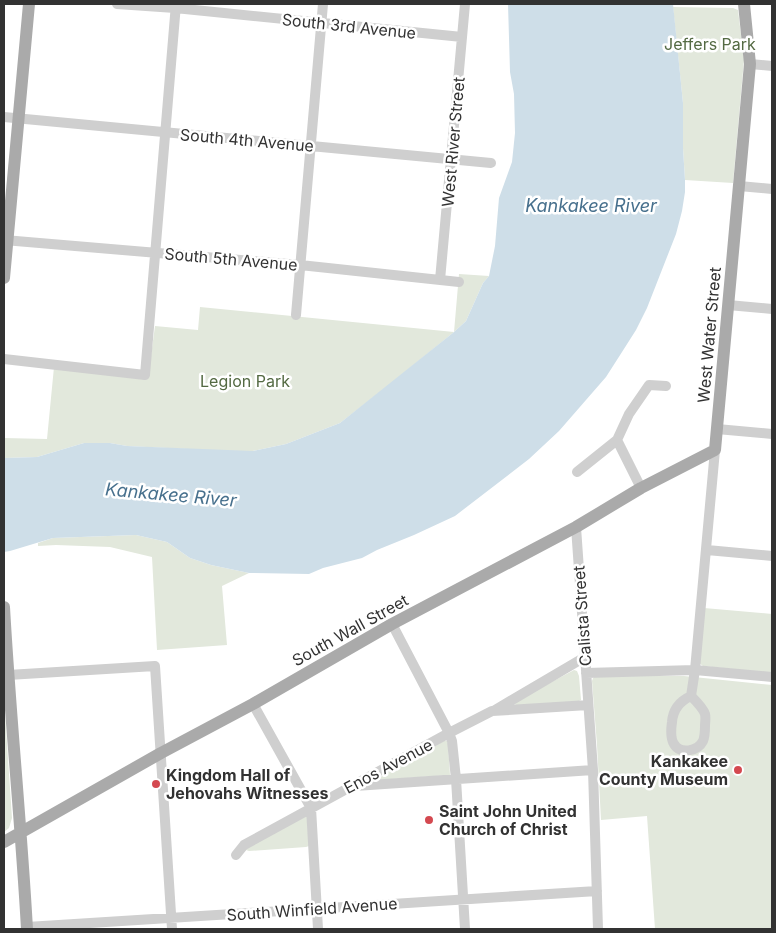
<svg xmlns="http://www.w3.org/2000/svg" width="776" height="933" viewBox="0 0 776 933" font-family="Inter,sans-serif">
	<rect width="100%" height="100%" fill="#fff"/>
	<path fill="#e2e8dc" d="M673,7L733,8L738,10L744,60L733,183L685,180L683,148V103Z
		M459,274L489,276L483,283L466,321L454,332L389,385L340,423L286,444L248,452L127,446L110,443H84L37,457L4,458V438L47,439L54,367L148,378L155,326L198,330L200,307L454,332Z
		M136,535L167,542L190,558L211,565L249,573L222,586L227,645L157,650L152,557L110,547L56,545L38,546V543L53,538Z
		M704,608L772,614V673L703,666L699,663Z
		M574,670L577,671L579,676L581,700L579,701L516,706L515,704L518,700Z
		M596,676H684L772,685V929H655L647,816L601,820L597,745L592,681L593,678Z
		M4,699L12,818L9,828L4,832Z
		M444,741H447L448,744L450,775L377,780L378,778Z
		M304,817H307L309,846L306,847L249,851L246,850V848Z"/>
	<path fill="#cedee8" d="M508,4H673L683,103V148L685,180V192L682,211L676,234L647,308L636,330L622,352L606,377L559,431L529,459L455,516L414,535L377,550L362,558L323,568L309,574L249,573L211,565L190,558L167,542L136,535L53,538L10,551L4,552V458L37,457L84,443H110L127,446L253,451L286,444L340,423L454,332L466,321L483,283L489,276L495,246L499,198L512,162L515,133L514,94L510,72Z"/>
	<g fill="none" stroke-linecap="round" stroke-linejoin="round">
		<path stroke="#cfcfcf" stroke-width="10" d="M117,4L175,8L462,37
			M750,64L772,66
			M4,117L491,163
			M739,186L772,189
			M4,240L300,265L459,282
			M440,280L465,4
			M728,305L772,309
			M296,315L323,4
			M4,359L145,375L176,4
			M717,429L772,434
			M617,440L641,488
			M577,472L617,440L629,414L649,385L666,386
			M576,527L593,770L598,929
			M707,550L772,556
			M392,624L449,733L452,741L456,779L465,929
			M586,673L695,670L772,677
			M8,675L155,666L172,929
			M691,696C696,701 703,708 705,714C706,718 705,722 705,726C705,731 705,736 703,741C698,751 680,755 674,744C670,738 671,729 672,722C673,709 680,701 691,696L695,670L715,450
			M253,704L311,808L318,929
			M495,710L585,657
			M355,786L593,770
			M236,855L244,845L449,733L492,711L588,705
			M27,927L597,891"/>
		<path stroke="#aaa" stroke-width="12" d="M4,278L29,4
			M4,607C10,714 21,822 27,929
			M4,842L161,753L253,704L392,624L576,527L641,488L715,450L750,64L744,4"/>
	</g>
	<g fill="#d44950" stroke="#fff" stroke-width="2">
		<circle cx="738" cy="770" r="5"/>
		<circle cx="156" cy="784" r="5"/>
		<circle cx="429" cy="820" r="5"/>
	</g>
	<g text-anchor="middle" stroke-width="5" stroke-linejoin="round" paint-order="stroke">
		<g font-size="16" fill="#323232" stroke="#fff">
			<text transform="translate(349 26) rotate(6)" y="6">South 3rd Avenue</text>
			<text transform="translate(247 140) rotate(5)" y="6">South 4th Avenue</text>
			<text transform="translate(453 142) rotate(-85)" y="6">West River Street</text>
			<text transform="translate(231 259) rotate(5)" y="6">South 5th Avenue</text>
			<text transform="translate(709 335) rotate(-85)" y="6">West Water Street</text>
			<text transform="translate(582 616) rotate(-94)" y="6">Calista Street</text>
			<text transform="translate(350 630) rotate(-29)" y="6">South Wall Street</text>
			<text transform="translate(388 766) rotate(-28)" y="6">Enos Avenue</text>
			<text transform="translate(312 909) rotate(-4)" y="6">South Winfield Avenue</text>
		</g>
		<g font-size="16" fill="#546a43" stroke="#fff">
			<text x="710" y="50">Jeffers Park</text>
			<text x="245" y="387">Legion Park</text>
		</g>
		<g font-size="16" font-weight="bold" fill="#323232" stroke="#fff" text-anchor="start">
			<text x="728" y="767" text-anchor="end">Kankakee<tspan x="728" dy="18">County Museum</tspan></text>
			<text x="166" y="781">Kingdom Hall of<tspan x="166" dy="18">Jehovahs Witnesses</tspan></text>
			<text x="439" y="817">Saint John United<tspan x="439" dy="18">Church of Christ</tspan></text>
		</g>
		<g font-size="18" font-style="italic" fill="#47708d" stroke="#fff">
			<text x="591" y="212">Kankakee River</text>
			<text transform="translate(171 495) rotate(5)" y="6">Kankakee River</text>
		</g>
	</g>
	<rect width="776" height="933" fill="none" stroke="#323232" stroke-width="10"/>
</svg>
